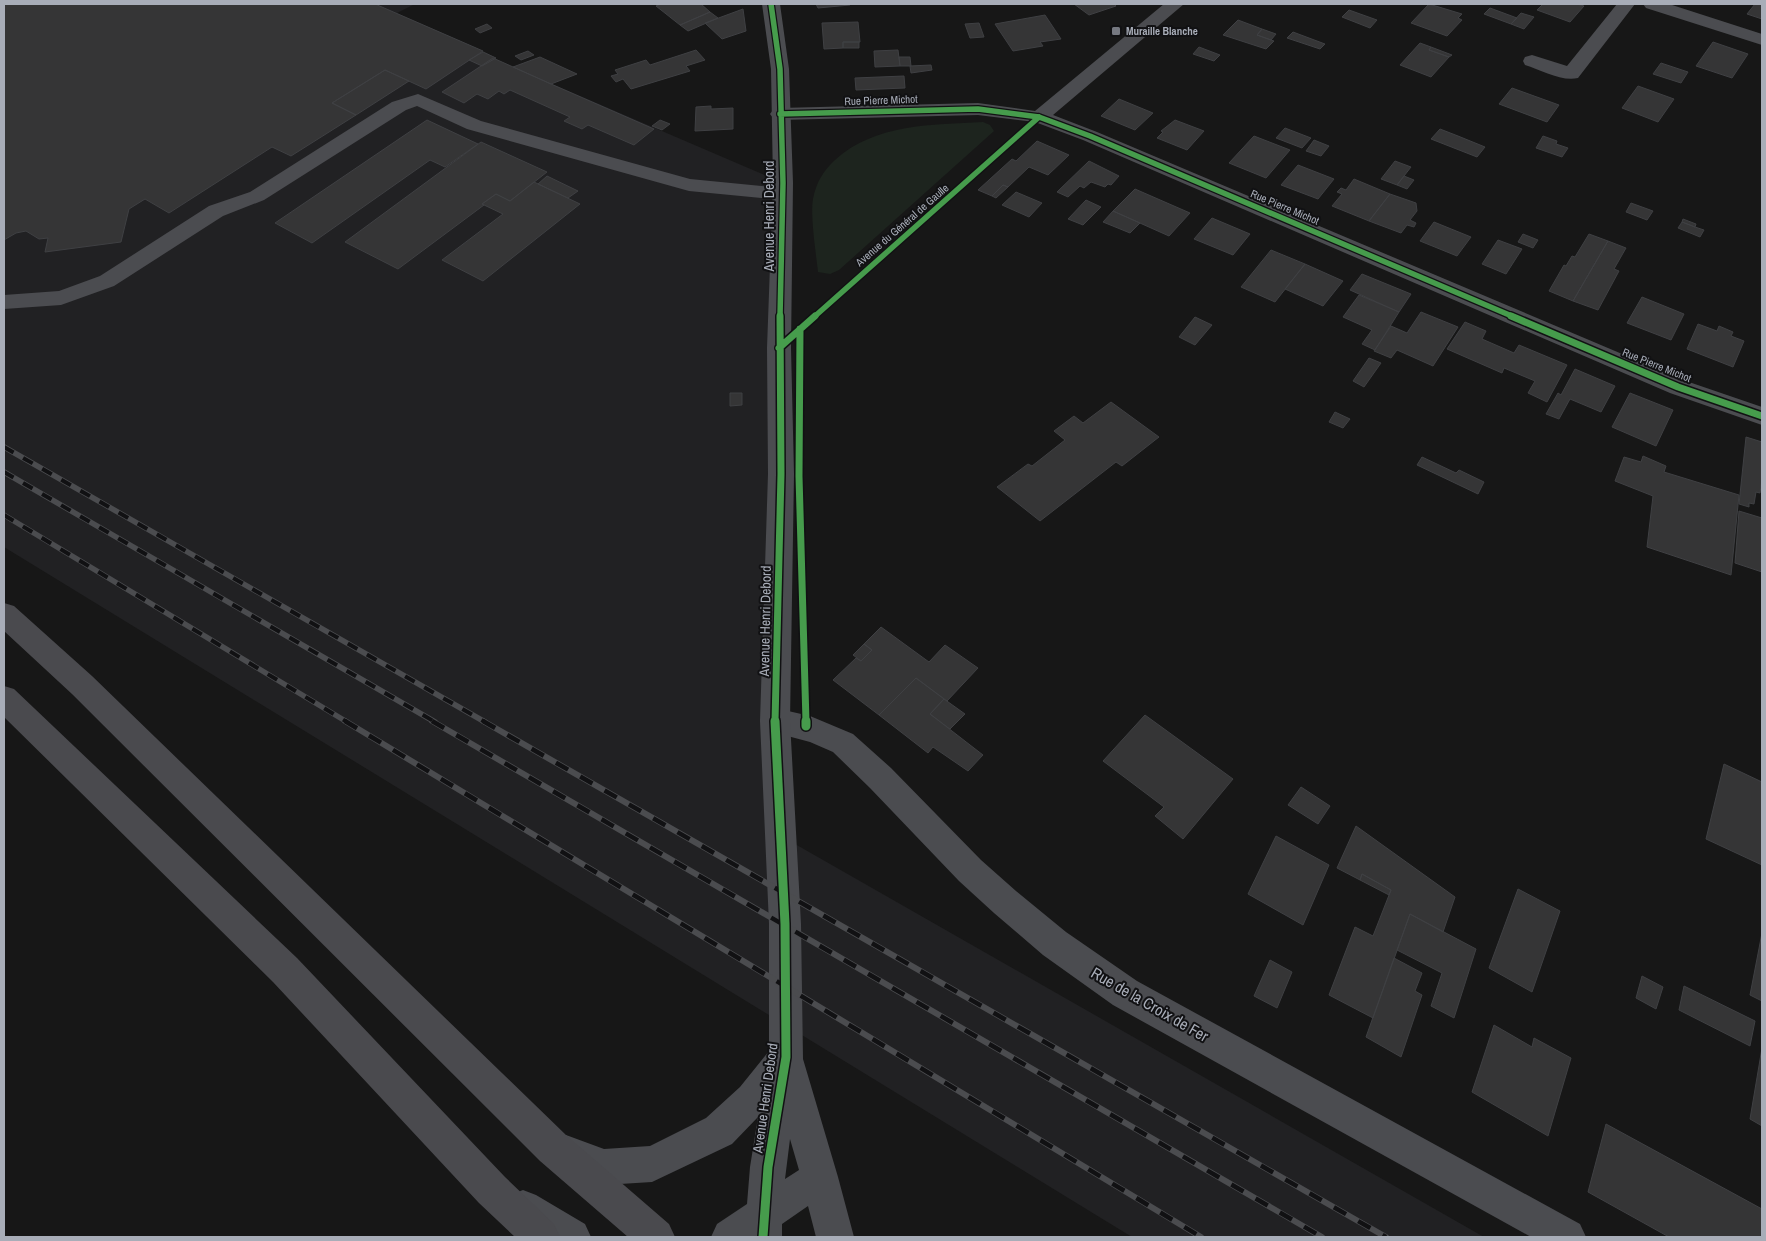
<svg xmlns="http://www.w3.org/2000/svg" width="1766" height="1241" viewBox="0 0 1766 1241" font-family="'Archivo Narrow',sans-serif">
	<rect width="100%" height="100%" fill="#171717"/>
	<path fill="#212123" d="M4,4H415L397,13L483,51L496,58L494,59L783,183L781,836L1484,1237H1132L4,547Z"/>
	<path fill="#1d241e" d="M983,122L990,125L994,131L839,270L830,274L818,272C816,253 810,216 813,199C816,183 823,171 835,160C876,123 932,125 983,122Z"/>
	<path fill="#353536" stroke="#3f4043" d="M4,4H375L483,51L426,89L385,70L332,103L356,115L291,156L272,147L169,213L145,199L129,209L121,242L45,252L48,238L39,239L26,231L16,233L4,240Z
		M661,4H701L710,12L680,25L656,6Z
		M816,4H850V5L818,8Z
		M1074,4H1114L1116,6L1089,15Z
		M1429,4L1462,14L1458,18L1462,20L1447,36L1411,23Z
		M1543,4H1577L1584,6L1570,22L1537,10Z
		M1755,4H1762V19L1747,14Z
		M1490,8L1517,18L1511,24L1484,14Z
		M743,9L746,31L722,39L705,23Z
		M1349,10L1377,20L1370,28L1342,17Z
		M710,12L718,18L688,31L680,25Z
		M1521,13L1534,17L1524,29L1511,24Z
		M1045,15L1061,39L1040,42L1043,46L1013,51L995,24Z
		M1238,20L1262,29L1257,35L1274,41L1266,49L1223,35Z
		M858,22L860,42H843V48L824,49L822,23Z
		M979,23L984,37L970,38L965,24Z
		M487,24L492,28L480,33L475,29Z
		M1262,29L1276,34L1271,40L1257,35Z
		M1293,32L1325,44L1320,49L1287,38Z
		M843,42H859V48H843Z
		M1713,42L1748,54L1732,78L1696,66Z
		M1420,43L1431,47L1429,50L1449,57L1431,77L1400,65Z
		M1199,47L1220,55L1214,61L1193,54Z
		M1431,47L1452,55L1449,57L1429,50Z
		M696,50L705,60L686,66L690,71L631,89L623,79L616,82L611,76L618,74L615,70L646,60L650,65Z
		M898,50L900,66L875,67L874,51Z
		M528,51L534,55L521,60L515,56Z
		M483,52L496,58L482,66L469,60Z
		M540,57L577,74L551,84L513,67Z
		M899,57H910L911,66H900Z
		M493,58L551,84L654,129L634,145L588,125L582,129L564,121L570,117L510,90L504,94L499,91L488,99L477,94L464,103L442,92Z
		M1661,63L1688,72L1681,83L1653,74Z
		M931,65L932,70L911,73L910,66Z
		M385,70L409,81L356,115L332,103Z
		M904,76L905,88L856,90L855,78Z
		M1638,86L1674,99L1658,122L1622,108Z
		M1512,88L1559,105L1547,122L1499,104Z
		M1119,99L1153,113L1135,130L1101,116Z
		M711,106V109L733,108V129L695,131L696,107Z
		M427,120L478,144L445,167L430,160L312,243L275,223Z
		M660,120L670,124L662,130L652,126Z
		M1175,120L1204,131L1187,150L1157,138L1163,132L1161,131Z
		M1285,128L1311,138L1302,148L1276,138Z
		M1440,129L1458,136L1485,147L1477,157L1431,139Z
		M1254,136L1290,150L1266,178L1229,163Z
		M1543,136L1557,141L1556,144L1568,148L1562,157L1536,148Z
		M1314,140L1329,146L1321,156L1306,151Z
		M1037,141L1069,155L1048,175L1029,167L1008,187L1003,185L992,196L978,190L1012,159L1016,161Z
		M481,142L547,172L510,201L496,194L482,204L484,205L398,269L345,242Z
		M1089,161L1119,176L1111,185L1108,184L1105,187L1091,182L1084,188L1080,186L1068,197L1057,192Z
		M1395,161L1411,167L1397,185L1381,179Z
		M1298,165L1334,179L1318,199L1281,185Z
		M547,176L578,191L568,198L538,184Z
		M1404,176L1414,180L1407,189L1397,185Z
		M1354,179L1390,194L1369,221L1332,206L1342,194L1337,192L1341,188L1346,190Z
		M534,182L580,204L483,281L442,260L503,214L482,204L496,194L510,201Z
		M1003,185L1008,187L996,198L992,196Z
		M1135,189L1190,213L1169,236L1113,211Z
		M1016,192L1042,203L1029,217L1002,205Z
		M1390,194L1416,203L1417,211L1410,220L1416,223L1414,227L1407,225L1401,233L1369,221Z
		M1086,200L1101,207L1083,225L1068,219Z
		M1631,203L1653,211L1647,220L1626,212Z
		M1113,211L1140,223L1130,233L1103,222Z
		M1212,218L1250,234L1233,255L1194,239Z
		M1683,219L1696,224L1695,227L1682,222Z
		M1434,222L1471,237L1457,256L1420,241Z
		M1682,222L1695,227L1704,230L1700,237L1678,228Z
		M1523,234L1538,240L1533,248L1518,242Z
		M1589,234L1608,241L1573,301L1549,291L1564,265L1566,266L1572,256L1575,257Z
		M1498,240L1522,249L1506,274L1482,264Z
		M1608,241L1626,248L1614,269L1619,271L1598,310L1573,301Z
		M1271,250L1305,264L1275,302L1241,287Z
		M1305,264L1343,281L1323,306L1285,289Z
		M1362,274L1411,294L1399,312L1350,290Z
		M1359,295L1399,312L1375,350L1362,344L1372,330L1343,317Z
		M1642,297L1684,314L1671,340L1627,323Z
		M1421,312L1458,327L1433,366L1397,350L1391,358L1374,351L1391,326L1407,333Z
		M1195,317L1212,325L1195,345L1179,337Z
		M1465,322L1486,331L1482,339L1514,353L1519,345L1567,365L1547,402L1528,393L1535,381L1504,368L1502,373L1447,349Z
		M1698,324L1717,331L1719,326L1733,332L1731,336L1744,341L1733,367L1687,349Z
		M1369,358L1381,363L1364,387L1353,381Z
		M1575,369L1615,386L1601,412L1570,399L1559,419L1546,414L1558,393L1561,395Z
		M730,393H742V405L730,406Z
		M1630,393L1673,410L1656,446L1612,427Z
		M1111,402L1159,437L1122,466L1116,462L1040,521L997,487L1028,464L1032,466L1065,440L1054,431L1074,416L1083,423Z
		M1335,412L1350,419L1343,428L1329,422Z
		M1746,437L1762,442V479L1760,493L1756,492L1754,504L1749,503V507L1739,504Z
		M1643,456L1666,466L1664,472L1739,495L1731,575L1647,547L1653,496L1615,481L1624,457L1641,462Z
		M1422,457L1456,473L1459,470L1484,482L1478,494L1417,465Z
		M1739,511L1762,518V572L1735,563Z
		M881,627L929,662L945,645L978,668L947,701L916,678L879,715L833,680L856,658L861,661L872,650L864,644Z
		M864,644L872,650L861,661L853,655Z
		M916,678L944,699L930,714L983,755L968,771L933,747L928,753L879,715Z
		M944,699L965,714L950,729L930,714Z
		M1145,715L1233,779L1183,839L1155,816L1164,807L1103,761Z
		M1724,764L1762,782V865L1706,839Z
		M1301,787L1330,806L1318,824L1288,805Z
		M1356,826L1455,897L1443,932L1410,914L1373,1018L1329,995L1355,927L1373,936L1391,890L1362,874L1360,880L1337,868Z
		M1276,836L1329,865L1303,925L1248,894Z
		M1362,874L1391,890L1389,895L1360,880Z
		M1518,889L1560,911L1532,992L1489,968Z
		M1410,914L1476,949L1454,1018L1431,1006L1442,973L1397,950Z
		M1762,933V1001L1750,995Z
		M1394,958L1422,973L1415,991L1422,995L1401,1057L1366,1037Z
		M1270,960L1292,972L1277,1008L1254,996Z
		M1642,976L1663,987L1656,1009L1636,998Z
		M1684,986L1755,1021L1750,1046L1679,1010Z
		M1494,1025L1532,1047L1534,1038L1571,1058L1548,1136L1472,1092Z
		M1762,1048V1126L1750,1119Z
		M1606,1124L1762,1209V1237H1669L1588,1192Z"/>
	<g fill="none" stroke-linecap="round" stroke-linejoin="round">
		<path fill="#4b4c50" fill-rule="evenodd" d="M418,94L481,121L690,179L782,188L789,190L792,194L789,198L782,200L689,191L467,129L417,106L406,110L264,200L223,216L114,286L61,305L4,309V295L59,291L100,276L209,206L250,192L392,102Z"/>
		<path fill="#4b4c50" fill-rule="evenodd" d="M1164,4H1184L1053,115L1097,132L1686,381L1762,407V425L1670,393L1083,140L1035,122L978,115L780,120L773,118L770,114L773,110L780,108L978,103L1035,111Z
			M1617,4H1635L1578,78C1562,82 1541,70 1525,65L1523,61L1525,57L1532,55L1567,66Z
			M1643,4H1669L1762,34V45L1646,8Z
			M775,708L810,716L853,734L891,768L981,860L1016,891L1066,932L1137,981L1580,1224L1586,1237H1531L1113,1005L1043,955L994,913L959,881L870,788L833,752L810,742L765,730L760,721L765,712Z"/>
		<path fill="#4b4c50" fill-rule="evenodd" d="M762,4H780L789,69L793,183L791,348L794,474L790,721L801,924L803,1059L838,1177L854,1237H816L808,1206L782,1224V1237H711L717,1224L747,1204L750,1167L758,1117L732,1144L652,1182L604,1185L553,1166L548,1153L553,1140L566,1135L604,1149L650,1146L706,1118L740,1087L769,1051V924L760,721L768,474L767,348L773,183L771,69ZM790,1139L799,1170L785,1179Z
			M523,1190L536,1195L585,1224L591,1237C558,1237 520,1241 505,1208L510,1195Z"/>
		<path fill="#4a4a4e" fill-rule="evenodd" d="M4,603L14,606L92,676L566,1135L669,1224L675,1237H628L540,1161L72,694L4,631Z
			M4,686L14,689L297,958L505,1177L554,1224L560,1237H515L479,1203L273,982L4,717Z"/>
		<defs>
			<path id="rail-far1" d="M4,447L485,722
				M4,472L435,722
				M4,515L347,722"/>
			<path id="rail" d="M345,721L1201,1237
				M432,721L1322,1237
				M483,721L1386,1237"/>
		</defs>
		<use href="#rail-far1" stroke="#4b4c4f" stroke-width="5.5"/>
		<use href="#rail" stroke="#4b4c4f" stroke-width="6"/>
		<use href="#rail-far1" stroke="#111113" stroke-width="4" stroke-dasharray="11" stroke-linecap="butt"/>
		<use href="#rail" stroke="#111113" stroke-width="4.5" stroke-dasharray="14" stroke-linecap="butt"/>
		<defs>
			<path id="cycleway-far2" d="M771,4L780,69L783,183L780,317
				M780,114L978,109L1039,117L1090,136L1514,317
				M814,317L1039,117"/>
			<path id="cycleway-far1" d="M1511,316L1678,387L1762,416
				M800,329L799,476L806,722
				M779,348L815,316
				M775,722L781,474L780,316"/>
			<path id="cycleway" d="M806,721V726
				M763,1237L768,1167L786,1057L785,924L775,721"/>
		</defs>
		<use href="#cycleway-far2" stroke="#111113" stroke-width="8"/>
		<use href="#cycleway-far1" stroke="#111113" stroke-width="10"/>
		<use href="#cycleway" stroke="#111113" stroke-width="12"/>
		<use href="#cycleway-far2" stroke="#469c4c" stroke-width="5.5"/>
		<use href="#cycleway-far1" stroke="#469c4c" stroke-width="7"/>
		<use href="#cycleway" stroke="#469c4c" stroke-width="9"/>
	</g>
	<rect fill="#757880" stroke="#111113" stroke-width="2" x="1111" y="26" width="10" height="10" rx="2.5"/>
	<g text-anchor="middle" stroke-width="4" stroke-linejoin="round" paint-order="stroke">
		<g font-size="11" font-weight="bold" fill="#a8adb8" stroke="#111113" text-anchor="start">
			<text x="1126" y="35">Muraille Blanche</text>
		</g>
		<g font-size="11" fill="#a8adb8" stroke="#111113">
			<text transform="translate(881 100) rotate(-2)" y="4">Rue Pierre Michot</text>
			<text transform="translate(1285 207) rotate(23)" y="4">Rue Pierre Michot</text>
			<text transform="translate(902 225) rotate(-41)" y="4">Avenue du Général de Gaulle</text>
			<text transform="translate(1657 365) rotate(22)" y="4">Rue Pierre Michot</text>
		</g>
		<g font-size="14" fill="#a8adb8" stroke="#111113">
			<text transform="translate(769 216) rotate(-90)" y="5">Avenue Henri Debord</text>
			<text transform="translate(765 621) rotate(-89)" y="5">Avenue Henri Debord</text>
			<text transform="translate(765 1098) rotate(-82)" y="5">Avenue Henri Debord</text>
		</g>
		<g font-size="16" fill="#a8adb8" stroke="#111113">
			<text transform="translate(1150 1004) rotate(30)" y="6">Rue de la Croix de Fer</text>
		</g>
	</g>
	<rect width="1766" height="1241" fill="none" stroke="#a8adb8" stroke-width="10"/>
</svg>
